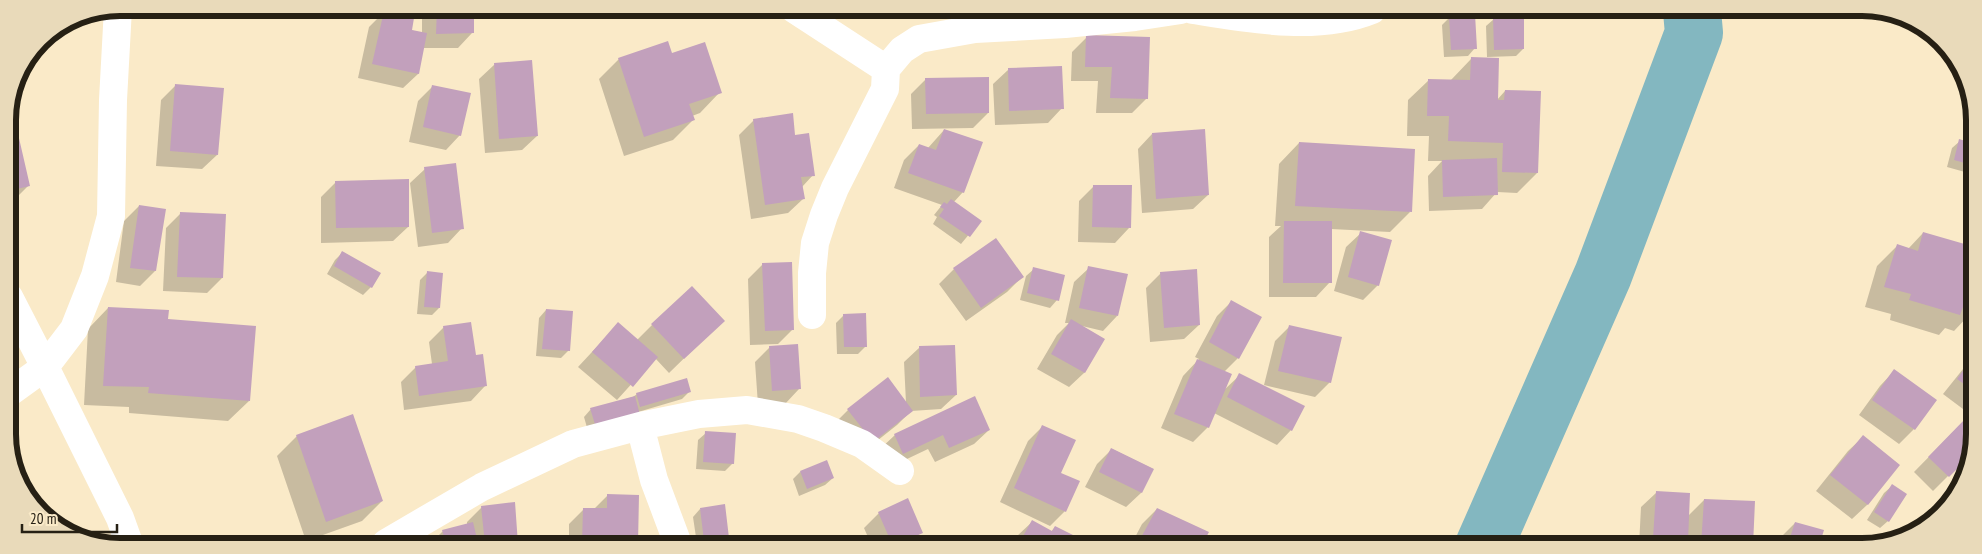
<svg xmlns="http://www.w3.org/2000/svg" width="1982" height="554" viewBox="0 0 1982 554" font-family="'PT Sans Narrow',sans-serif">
	<rect width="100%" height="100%" fill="#faeac8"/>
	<path fill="#0003" d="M422,8H472V33L458,48H423L418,74L403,88L358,78L369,27L384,12L410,30L422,33Z
		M900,9H940L902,19Z
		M1047,9L1091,10L1049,23Z
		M1450,17L1475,48L1468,56L1444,57L1442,25Z
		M1494,19L1523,49L1516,56L1487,57L1486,26Z
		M1087,37L1147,98L1132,113H1096L1098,81H1071L1072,52Z
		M671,54L720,92L700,113L692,116L693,120L673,140L624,156L599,79L619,59Z
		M1471,59L1497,100L1505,91L1537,173L1517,193L1497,192L1482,209L1429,211L1428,176L1442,161H1428L1429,136H1407L1408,100L1429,80H1451Z
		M531,62L537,136L522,150L485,153L479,79L494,65Z
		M1008,70L1062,108L1048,123L995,125L993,84Z
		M926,79L988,113L973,128L912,129L911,94Z
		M176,85L217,155L202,169L156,166L161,100Z
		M433,86L460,135L446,150L409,142L418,101Z
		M754,120L794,136L813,175L802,187L803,199L788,213L751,219L739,135Z
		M15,127L29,185L14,200L8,202V128Z
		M944,130L963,192L953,203L980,221L961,244L933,224L937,217L934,215L942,205L894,188L904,160L919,145L928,148Z
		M1152,134L1208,195L1193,209L1142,213L1138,149Z
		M1960,141L1972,144V174L1947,167L1952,148Z
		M1299,143L1410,212L1390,232L1331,229L1330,282L1316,297H1269V237L1281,226H1275L1279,164Z
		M425,169L462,228L448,243L418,247L410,183Z
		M336,182L408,227L393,241L321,243V197Z
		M1094,186L1129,228L1115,243L1078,242L1079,201Z
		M139,206L155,271L140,286L116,282L124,221Z
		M181,213L222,278L207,293L163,291L166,228Z
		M1361,233L1378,285L1363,300L1334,291L1346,247Z
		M1923,233L1961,262L1972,265L1971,313L1954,331L1945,328L1939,335L1890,320L1891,314L1865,307L1877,266L1897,246L1908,249Z
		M343,252L379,274L371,287L363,295L327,274L335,260Z
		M763,264L793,329L778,344L750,345L748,279Z
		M1089,268L1117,316L1103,331L1082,326L1103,339L1084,373L1069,387L1037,369L1057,335L1069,323H1065L1074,282Z
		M954,269L1022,277L1007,292L966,321L939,284Z
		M1034,269L1057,300L1050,308L1020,300L1026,276Z
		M427,273L439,308L432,315L417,314L420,280Z
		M1161,273L1199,325L1184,339L1150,342L1146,288Z
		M1231,302L1238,358L1224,372L1223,391L1240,375L1291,430L1277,445L1214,413L1208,427L1193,442L1161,428L1183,376L1199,359L1195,357L1217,316Z
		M108,308L167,320L249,401L228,421L129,413V407L84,405L88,329Z
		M546,310L569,350L561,358L536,356L539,318Z
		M844,315L866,346L858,354H837L836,323Z
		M618,324L637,340L652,325L708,335L669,373L655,358L617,400L578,367Z
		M1290,326L1330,382L1315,397L1264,385L1275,341Z
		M444,327L475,356L485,386L471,401L404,410L401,382L416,367L432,364L429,342Z
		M770,347L799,389L785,404L758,405L755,362Z
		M919,348L956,395L941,409L911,411L897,425L858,456L833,425L848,410L906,403L904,362Z
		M1971,359V415L1943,394Z
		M1894,371L1935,400L1914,429L1899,444L1859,415L1880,386Z
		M690,391L682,399L638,412L590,438L584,417L591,409L633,397L637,394Z
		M1965,420L1971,453L1933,491L1914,472Z
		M1043,426L1060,473L1065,511L1050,526L1000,502L1028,441Z
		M989,430L974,444L935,462L928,449L888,468L880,449L895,435Z
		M706,433L733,463L725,471L696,469L698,440Z
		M297,436L382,501L362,521L306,541L277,456Z
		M1863,437L1898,465L1867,505L1852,519L1816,491L1848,451Z
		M1112,449L1153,469L1141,493L1126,507L1085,487L1097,464Z
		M800,472L833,478L825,485L799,496L793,479Z
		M1892,486L1888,521L1880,528L1867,520L1884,493Z
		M1656,493L1688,516L1704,500L1754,502L1752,546H1688V538L1681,546H1639L1641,507Z
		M608,495L636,544H569V524L584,509H594Z
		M482,507L517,544L437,543L435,539L443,531L467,525V522Z
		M700,509L728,537L721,544H697L693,517Z
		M1157,509L1200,545H1131L1142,524Z
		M879,513L921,532L909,544H871L864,528Z
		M1032,522L1051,532L1055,527L1066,545H1013L1017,536Z
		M1795,523L1822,531L1818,546H1764L1770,540L1779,542L1780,538Z"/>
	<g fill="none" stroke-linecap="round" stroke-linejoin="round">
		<path stroke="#83b7c0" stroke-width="58" d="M1484,546L1603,275L1694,33L1692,11"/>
	</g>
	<path fill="#c2a0bc" d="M437,8H474V33L436,34Z
		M384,11L414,18L412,30L427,33L419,74L372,64Z
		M1475,14L1477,49L1451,50L1449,16Z
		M1524,16V49L1494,50L1493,17Z
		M1086,35L1150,37L1148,99L1110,98L1112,67H1085Z
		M668,41L672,53L705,42L722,93L689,104L695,120L644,137L618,58Z
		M1471,57L1499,58L1498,100H1504L1505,90L1541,91L1538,173L1502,172L1503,143L1448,141L1449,116H1427L1428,79L1470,80Z
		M532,60L538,136L499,139L494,63Z
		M1062,66L1064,109L1009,111L1008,68Z
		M989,77V113L926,114L925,78Z
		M175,84L224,88L218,155L170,151Z
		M432,85L471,93L461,136L423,127Z
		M793,113L795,135L809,133L815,176L801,177L805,199L765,205L753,119Z
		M16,125L30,186L8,191V127Z
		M944,129L983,142L964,193L908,173L919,144L936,150Z
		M1205,129L1209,195L1156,199L1152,133Z
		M1959,139L1972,143V165L1954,160Z
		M1299,142L1415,149L1412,212L1295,206Z
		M1497,158L1498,195L1443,197L1442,160Z
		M456,163L464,229L432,233L424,167Z
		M409,179V227L336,228L335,181Z
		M1093,185H1132L1131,228L1092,227Z
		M951,199L982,221L970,237L939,216L944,209L940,207L944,202L947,204Z
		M139,205L166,209L156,271L130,268Z
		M180,212L226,214L223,278L177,277Z
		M1284,221H1332V283H1283Z
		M1360,231L1392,240L1379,286L1348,277Z
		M1923,232L1968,245L1963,262L1972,264L1971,310L1963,307L1960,315L1909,300L1911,294L1884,287L1897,244L1918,251Z
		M996,238L1024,277L981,308L953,268Z
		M342,251L381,273L372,288L334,266Z
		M792,262L794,330L765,331L762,263Z
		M1088,266L1128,274L1118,316L1079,308Z
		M1033,267L1065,275L1059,301L1027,293Z
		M1197,269L1200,325L1164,328L1160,272Z
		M427,271L443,273L440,308L424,307Z
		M692,286L725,321L684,359L651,324Z
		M1231,300L1262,317L1239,359L1209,342Z
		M108,307L169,310L168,319L256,326L250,401L148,393L149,387L103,386Z
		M546,309L573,311L570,351L542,349Z
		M866,313L867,347H844L843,314Z
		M1071,319L1105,339L1085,373L1051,354Z
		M471,322L476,355L483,354L487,386L419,396L415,366L448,361L443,326Z
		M618,322L658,357L633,387L592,352Z
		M1289,325L1342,337L1331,383L1278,371Z
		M798,344L801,389L772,391L769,346Z
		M955,345L957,395L920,397L919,346Z
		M1197,359L1232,374L1209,428L1174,414Z
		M1971,360V389L1957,379Z
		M1894,369L1937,400L1915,430L1872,400Z
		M1239,373L1305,406L1292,431L1227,397Z
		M888,377L913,411L873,442L847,409Z
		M687,378L691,392L640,407L636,393Z
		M635,396L641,419L597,431L590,408Z
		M975,396L990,430L949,448L943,435L903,454L894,434Z
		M353,414L383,501L326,522L296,435Z
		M1965,419L1971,424V455L1949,477L1928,457Z
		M1042,425L1076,440L1061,473L1080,481L1066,512L1014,488Z
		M705,431L736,433L734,464L703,462Z
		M1863,435L1900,465L1868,505L1830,475Z
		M1111,448L1154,469L1142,493L1099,472Z
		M827,460L834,478L807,489L800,471Z
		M1892,484L1907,494L1889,522L1874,512Z
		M1656,491L1690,493L1688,541L1653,539Z
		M607,494L639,495L638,544H582L583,508H607Z
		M908,498L923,533L896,544H892L878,512Z
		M1704,499L1755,501L1753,546H1701Z
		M515,502L518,544H485L481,506Z
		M725,504L729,538L704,541L700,508Z
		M1157,508L1209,532L1202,545H1137Z
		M1032,520L1052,531L1055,526L1073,535L1068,545H1034L1022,538Z
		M473,522L478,543H446L442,530Z
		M1795,522L1824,530L1819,546H1768L1770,538L1788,544Z
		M1242,538L1259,545H1239Z"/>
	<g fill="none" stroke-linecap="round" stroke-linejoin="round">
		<path stroke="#fff" stroke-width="28" d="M794,9L886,69L902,50L919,39L975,29L1065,24L1135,17L1181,10
			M1193,10C1249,19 1318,32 1372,10
			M9,297L45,367L120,518L129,543
			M812,315V273L815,243L824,215L835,188L885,89L886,69
			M9,393L45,367L74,329L95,276L111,216L113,100L118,8
			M640,426L654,480L678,544
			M386,543L482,487L573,444L640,426L699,414L747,410L798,419L824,428L862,444L900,471"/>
	</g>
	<path d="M0 0H1982V554H0ZM120 16H1862A104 104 0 0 1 1966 120V434A104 104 0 0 1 1862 538H120A104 104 0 0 1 16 434V120A104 104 0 0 1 120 16Z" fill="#e9daba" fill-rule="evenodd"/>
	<path fill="none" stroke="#262014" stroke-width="6" d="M120 16H1862A104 104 0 0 1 1966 120V434A104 104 0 0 1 1862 538H120A104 104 0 0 1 16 434V120A104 104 0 0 1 120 16Z"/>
	<path d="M22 524v8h95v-8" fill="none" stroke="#262014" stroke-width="2.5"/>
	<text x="30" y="524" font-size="15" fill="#262014" stroke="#faeac8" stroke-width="4" paint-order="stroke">20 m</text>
</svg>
